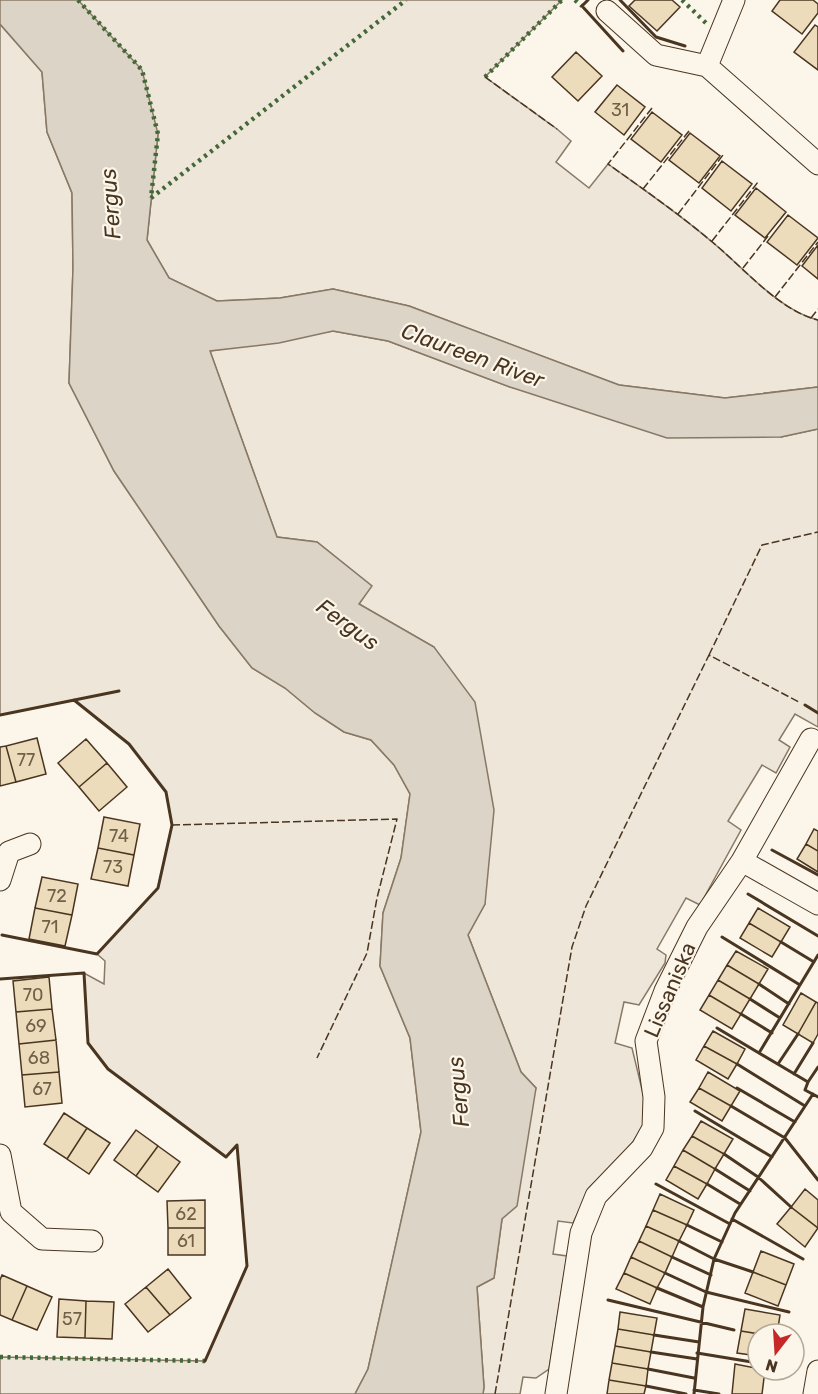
<svg xmlns="http://www.w3.org/2000/svg" width="818" height="1394" viewBox="0 0 818 1394" font-family="Rubik,sans-serif">
	<rect width="100%" height="100%" fill="#fbf6e9"/>
	<path fill="#ede6d9" stroke="#887966" stroke-width="1.5" d="M78,0H562L485,77L557,129L571,141L556,162L589,188L608,164C643,189 678,213 711,241C742,266 779,311 818,320V387L725,398L619,385L409,306L333,289L280,298L217,301L169,278L147,240L158,134Z
		M0,24L42,72L47,132L72,193L73,268L69,383L114,471L219,626L252,668L285,688L315,713L344,732L371,740L394,765L410,794L401,858L383,913L380,966L410,1038L421,1132L368,1369L355,1394H0V1357L205,1361L247,1266L237,1145L226,1157L108,1069L88,1043L84,973L104,984L105,961L97,954L158,888L172,825L166,792L129,744L74,700L0,715Z
		M333,331L388,341L510,387L781,437L818,429V727L795,714L779,740L790,747L776,773L762,765L728,821L741,830L700,905L686,898L657,949L666,955L665,963L639,1005L624,1002L615,1043L632,1048L646,1106L645,1123L628,1150L590,1187L573,1223L558,1221L553,1254L567,1256L549,1369L536,1378L523,1377L520,1394H483L484,1387L477,1287L494,1278L502,1219L536,1088L521,1072L468,935L485,904L434,647L359,604L371,586L317,542L277,537L210,351Z"/>
	<path fill="#dcd4c6" stroke="#887966" stroke-width="1.5" d="M0,0H78L142,70L158,134L147,240L169,278L217,301L280,298L333,289L409,306L619,385L725,398L818,387V429L781,437L667,438L510,387L388,341L333,331L279,343L210,351L277,537L317,542L372,586L359,604L434,647L475,702L494,810L485,904L468,935L521,1072L536,1088L517,1206L502,1219L494,1278L477,1287L484,1387L483,1394H355L368,1369L421,1132L410,1038L380,966L383,913L401,858L410,794L394,765L371,740L344,732L315,713L285,688L252,668L219,626L114,471L69,383L73,268L72,193L47,132L42,72L0,24Z"/>
	<path fill="#ecdcbc" stroke="#4a3520" stroke-width="1.5" d="M635,0H672L680,7L657,31L629,6Z
		M780,0H813L818,4V13L802,34L772,11Z
		M815,25L818,27V70L794,52Z
		M576,52L602,76L578,101L552,77Z
		M617,85L645,107L624,135L595,112Z
		M652,112L682,135L661,162L631,139Z
		M690,133L720,156L699,183L669,160Z
		M722,161L752,184L731,211L702,188Z
		M756,188L786,212L765,238L735,215Z
		M788,215L818,238L797,265L767,242Z
		M818,245V279L802,266Z
		M37,738L46,774L16,782L6,746Z
		M86,739L107,763L79,787L58,763Z
		M6,746L16,782L0,786V747Z
		M107,763L127,787L99,811L79,787Z
		M104,817L140,824L134,855L98,848Z
		M814,829L818,831V851L806,844Z
		M806,844L818,851V872L797,859Z
		M98,848L134,855L128,886L91,879Z
		M42,877L78,884L72,915L35,908Z
		M35,908L72,915L65,946L29,939Z
		M758,908L790,927L781,942L749,923Z
		M749,923L781,942L772,957L740,938Z
		M736,951L768,969L759,984L727,965Z
		M727,965L759,984L750,999L718,980Z
		M49,977L52,1009L16,1012L13,981Z
		M718,980L750,999L741,1014L709,995Z
		M801,993L816,1002L798,1034L783,1025Z
		M709,995L741,1014L732,1029L700,1010Z
		M816,1002L818,1003V1034L813,1043L798,1034Z
		M52,1009L56,1040L19,1044L16,1012Z
		M713,1031L745,1049L737,1064L704,1046Z
		M56,1040L59,1072L22,1075L19,1044Z
		M704,1046L737,1064L728,1079L696,1060Z
		M59,1072L62,1103L25,1107L22,1075Z
		M708,1072L740,1091L731,1106L699,1088Z
		M699,1088L731,1106L722,1121L690,1102Z
		M64,1113L87,1128L67,1159L44,1144Z
		M701,1121L733,1139L724,1154L692,1136Z
		M87,1128L110,1143L89,1174L67,1159Z
		M136,1130L158,1146L136,1176L114,1160Z
		M692,1136L724,1154L715,1169L683,1150Z
		M158,1146L180,1162L158,1192L136,1176Z
		M683,1150L715,1169L707,1184L674,1166Z
		M674,1166L707,1184L698,1199L666,1180Z
		M805,1189L818,1200V1228L791,1207Z
		M660,1194L694,1210L687,1225L653,1210Z
		M205,1200V1228H168L167,1201Z
		M791,1207L818,1228L805,1247L777,1224Z
		M653,1210L687,1225L679,1241L646,1226Z
		M646,1226L679,1241L672,1257L639,1241Z
		M168,1228H205V1255H168Z
		M639,1241L672,1257L665,1273L631,1257Z
		M761,1251L794,1264L786,1285L753,1272Z
		M631,1257L665,1273L657,1288L624,1273Z
		M168,1269L191,1298L170,1315L146,1287Z
		M753,1272L786,1285L778,1306L745,1293Z
		M624,1273L657,1288L650,1304L616,1289Z
		M2,1275L27,1286L12,1320L0,1315V1280Z
		M27,1286L52,1297L37,1330L12,1320Z
		M146,1287L170,1315L148,1332L125,1304Z
		M59,1299L86,1301L85,1338L57,1337Z
		M86,1301L114,1302L112,1339L85,1338Z
		M745,1309L780,1315L777,1334H759L741,1331Z
		M620,1312L657,1318L654,1335L618,1329Z
		M618,1329L654,1335L651,1352L615,1346Z
		M741,1331L759,1334L758,1356L737,1353Z
		M615,1346L651,1352L648,1369L612,1363Z
		M612,1363L648,1369L646,1386L609,1380Z
		M735,1364L765,1370L762,1394H732Z
		M609,1380L646,1386L644,1394H607Z"/>
	<g fill="none" stroke-linecap="round" stroke-linejoin="round">
		<defs>
			<path id="minor" d="M607,11L656,55L707,66L818,164
				M707,66L734,0
				M742,861L818,904
				M0,880L9,852L30,844
				M0,1155L11,1212L42,1239L92,1241
				M556,1394L581,1233L596,1196L642,1148L653,1128L654,1097L646,1041L665,991L697,927L742,861L811,739
				M814,1394L818,1371"/>
		</defs>
		<use href="#minor" stroke="#4a3520" stroke-width="23"/>
		<use href="#minor" stroke="#fbf6e9" stroke-width="21"/>
		<path stroke="#436837" stroke-width="4.5" stroke-dasharray="3 4.5" stroke-linecap="butt" d="M78,0L142,70L158,134L151,198
			M575,0L582,6
			M682,0L707,24
			M485,77L562,0
			M151,198L406,0
			M0,1357L205,1361"/>
		<path stroke="#4a3520" stroke-width="1.5" stroke-dasharray="8 3" stroke-linecap="butt" d="M485,77L557,129
			M652,108L608,164C643,189 678,213 711,241C742,266 779,311 818,320
			M643,189L689,131
			M678,214L723,155
			M712,241L758,182
			M743,268L768,236
			M775,297L818,242
			M811,318L818,309
			M709,655L762,545L818,532
			M172,825L397,819L377,898L367,953L317,1058
			M495,1394L572,947L586,906L709,655L799,702"/>
		<path stroke="#4a3520" stroke-width="3" d="M588,0L582,6L623,51
			M620,0L656,37L685,46
			M805,705L818,713
			M0,715L119,691
			M772,850L818,875
			M748,894L818,936
			M2,935L97,954L158,888L172,825L166,792L129,744L74,700
			M722,937L800,985
			M781,942L814,962
			M0,979L84,973L88,1043L108,1069L226,1157L237,1145L247,1266L205,1361
			M759,984L789,1004
			M750,999L780,1018
			M741,1014L772,1033
			M717,1028L808,1082L805,1090L818,1097
			M759,1053L818,955
			M737,1064L805,1106
			M778,1064L798,1034
			M794,1074L813,1043
			M808,1082L818,1067
			M737,1088L795,1122
			M731,1106L785,1138L818,1180
			M695,1111L772,1157
			M724,1154L758,1177L791,1207
			M715,1169L750,1191
			M656,1184L730,1224
			M707,1184L740,1204
			M732,1219L803,1259
			M687,1225L722,1242
			M679,1241L714,1259L753,1272
			M672,1257L711,1275
			M665,1273L706,1292L789,1312
			M657,1288L703,1307
			M608,1300L734,1330
			M654,1335L699,1342
			M651,1352L697,1359
			M697,1353L758,1363
			M648,1369L694,1378
			M646,1386L686,1394
			M694,1390L719,1394
			M694,1394L703,1307L714,1259L735,1213L813,1094"/>
	</g>
	<g text-anchor="middle" stroke-width="4.5" stroke-linejoin="round" paint-order="stroke">
		<g font-size="18" fill="#725f47">
			<text x="620" y="116">31</text>
			<text x="26" y="766">77</text>
			<text x="119" y="842">74</text>
			<text x="113" y="873">73</text>
			<text x="57" y="902">72</text>
			<text x="50" y="933">71</text>
			<text x="33" y="1001">70</text>
			<text x="36" y="1032">69</text>
			<text x="39" y="1064">68</text>
			<text x="42" y="1095">67</text>
			<text x="186" y="1220">62</text>
			<text x="186" y="1247">61</text>
			<text x="72" y="1325">57</text>
		</g>
		<g font-size="21" fill="#4a3520" stroke="#fbf6e9">
			<text transform="translate(670 990) rotate(-67)" y="7">Lissaniska</text>
		</g>
		<g font-size="22" font-style="italic" fill="#4a3520" stroke="#fbf6e9">
			<text transform="translate(110 204) rotate(-94)" y="8">Fergus</text>
			<text transform="translate(473 355) rotate(20)" y="8">Claureen River</text>
			<text transform="translate(348 624) rotate(36)" y="8">Fergus</text>
			<text transform="translate(458 1092) rotate(-95)" y="8">Fergus</text>
		</g>
	</g>
	<g transform="translate(776 1352) rotate(197)"><circle r="28" fill="#fbf6e9" stroke="#b4a999" stroke-width="1.5"/>
	<path d="M0-4.5L10 22L0 15L-10 22Z" fill="#c62828"/>
	<text y="-9" font-size="16" font-weight="bold" text-anchor="middle" fill="#4a3520">N</text>
	</g>
</svg>
